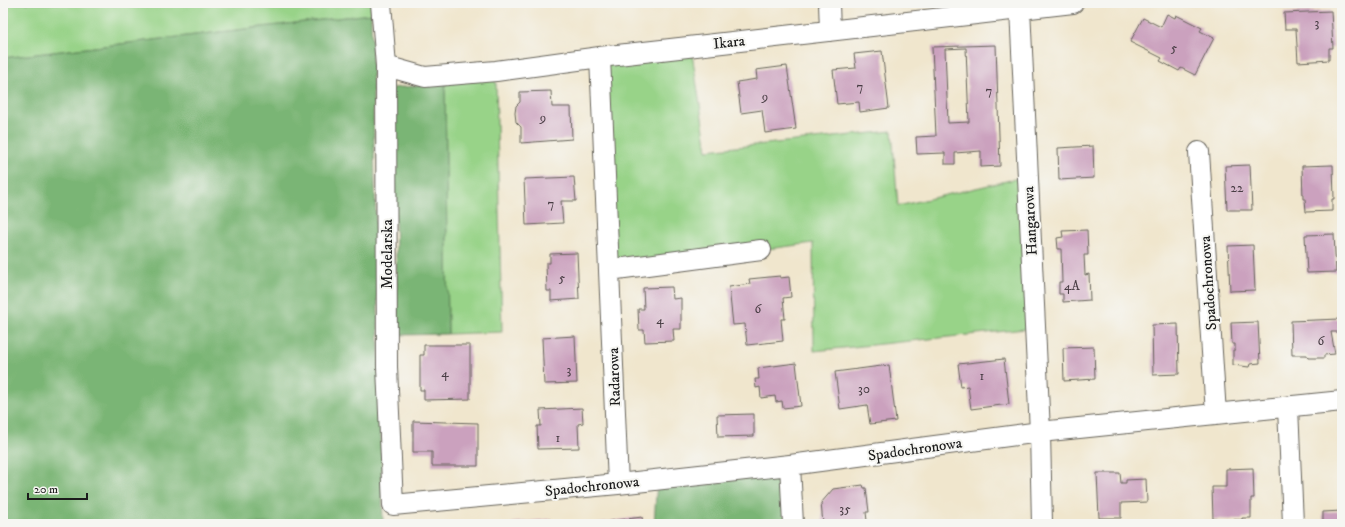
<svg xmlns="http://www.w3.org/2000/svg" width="1345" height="527" viewBox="0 0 1345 527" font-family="'IM FELL DW Pica',serif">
	<rect width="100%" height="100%" fill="#f6f6f2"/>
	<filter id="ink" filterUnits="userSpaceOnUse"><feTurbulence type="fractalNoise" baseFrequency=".025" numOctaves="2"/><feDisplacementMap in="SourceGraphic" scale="8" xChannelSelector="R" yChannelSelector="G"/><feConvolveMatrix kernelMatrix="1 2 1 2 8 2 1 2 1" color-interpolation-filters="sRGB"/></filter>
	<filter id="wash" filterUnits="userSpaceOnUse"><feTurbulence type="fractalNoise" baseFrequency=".012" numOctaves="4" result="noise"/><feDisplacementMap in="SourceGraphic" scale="16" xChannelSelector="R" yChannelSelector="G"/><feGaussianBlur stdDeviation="0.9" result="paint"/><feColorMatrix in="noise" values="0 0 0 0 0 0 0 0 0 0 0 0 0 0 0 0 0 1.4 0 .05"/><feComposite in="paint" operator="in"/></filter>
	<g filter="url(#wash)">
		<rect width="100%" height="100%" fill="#f0e6cd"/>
		<path fill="#98d388" stroke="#5a7852" d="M3,3H371V14L3,58Z
			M691,47L707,150L892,131L898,206L1028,176L1035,328L814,351L813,243L609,270L600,57Z
			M489,78L496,82L502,332L448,334L445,83Z"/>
		<path fill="#7ab574" stroke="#4b6848" d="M371,14L383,524H3V58Z
			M445,83L448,334L398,335L392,88Z
			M790,465L793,524H654L657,480Z"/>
		<g id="blocks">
			<path fill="#cba1be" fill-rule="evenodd" d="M1331,11L1333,48H1329V60L1298,62L1296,29H1285L1284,13Z
				M1167,14L1175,18L1176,15L1202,28L1200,31L1214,38L1195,75L1181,68L1179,71L1160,61L1162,58L1130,42L1143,18L1161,27Z
				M996,45L1000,166L981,167V151L955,153V164H945V153L917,154L916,137L936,136L932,47ZM966,48L969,122L948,123L945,49Z
				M882,51L889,108L860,112L859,102L837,104L833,70L856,68L854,54Z
				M787,66L796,129L765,133L762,110L741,113L737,82L757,79L756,70Z
				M551,91L552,107H571L572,139L521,143V127L516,122L515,113L516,106L520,102V92Z
				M1093,146L1094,178L1059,180L1058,148Z
				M1250,165L1252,210H1227L1225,166Z
				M1333,165L1334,199H1332V211L1306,212L1305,199H1303L1302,166Z
				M574,177L576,201H561L563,223L526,225L524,179Z
				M1087,230L1088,255H1084L1085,275L1089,274L1090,300L1063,302V294H1059V282H1062L1061,249H1058L1057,238L1063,237L1062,231Z
				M1334,234L1336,272L1307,273L1305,235Z
				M1253,245L1255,290L1230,291L1228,246Z
				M577,253L579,299L551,301V291H547L546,263H550V254Z
				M780,276V278L789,277L791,297L783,298L785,319H781L783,341L747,345L745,324L733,325L729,287L750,284L749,279Z
				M672,287L673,299L681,298V329H673L674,341L645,342L644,330H639L638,309H644L643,288Z
				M1340,319V332H1331L1335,354L1324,355V358H1308L1307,355H1292L1291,321Z
				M1258,322L1260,363L1250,364L1249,367L1233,365V350H1235V344H1232L1231,323Z
				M1178,324L1179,374L1153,375L1152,325Z
				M575,336L577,383L544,384L542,338Z
				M424,345H470V399L424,400V390H420V355H424Z
				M1094,347L1095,379L1064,381L1063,348Z
				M1004,359L1009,404L971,409L968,386L961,387L958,364Z
				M796,363L801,406L783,408L782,401L776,402L775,396L761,398L760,387L756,388L755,379H759L758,368Z
				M889,365L896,421L870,424L867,405L840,409L835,372Z
				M582,408L583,423L578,424L579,448L538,449L537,426H541L540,410Z
				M754,414V436L718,437L717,415Z
				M413,421L478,423V466H432V452H413Z
				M1253,468L1254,498H1251V518H1242V520L1213,519L1212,487H1226V469Z
				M1097,473H1120L1121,483H1126V480L1146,479L1147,502L1121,503V518H1099Z
				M863,485L864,488H866L869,512H866L867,521L871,524H823L821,503L833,489Z
				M1342,511V524H1323V512Z
				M642,517L643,524H596V523Z
				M550,519L551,524H512V523Z"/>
		</g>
	</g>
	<g filter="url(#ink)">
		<use href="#blocks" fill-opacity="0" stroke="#66635a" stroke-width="1"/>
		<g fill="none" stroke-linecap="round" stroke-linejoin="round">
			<defs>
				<path id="street" d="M381,3L386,66L387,367L393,505L618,484L790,465L1040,432L1342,401
					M829,3L830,31
					M1020,9L1040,432L1042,524
					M600,57L618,484
					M386,66L425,77L496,71L600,57L1073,3
					M1199,152L1216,414
					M609,270L761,250
					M1288,407L1293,524
					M790,465L793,524"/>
			</defs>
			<use href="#street" stroke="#66635a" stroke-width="22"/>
			<use href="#street" stroke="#fff" stroke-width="20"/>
		</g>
	</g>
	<g text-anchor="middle" stroke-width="4" stroke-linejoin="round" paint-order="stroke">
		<g font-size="13" fill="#483d44">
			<text x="1317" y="27">3</text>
			<text x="1174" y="52">5</text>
			<text x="860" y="91">7</text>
			<text x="989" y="95">7</text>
			<text x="765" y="101">9</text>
			<text x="543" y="122">9</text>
			<text x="1237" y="192">22</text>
			<text x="551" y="208">7</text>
			<text x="562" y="282">5</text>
			<text x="1072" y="290">4A</text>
			<text x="758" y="313">6</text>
			<text x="660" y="324">4</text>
			<text x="1321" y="345">6</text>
			<text x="569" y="374">3</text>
			<text x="445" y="377">4</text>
			<text x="982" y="380">1</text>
			<text x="864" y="393">30</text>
			<text x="558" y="442">1</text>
			<text x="845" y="513">35</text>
		</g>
		<g font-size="15" fill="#1c1c1c" stroke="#f6f6f2">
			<text transform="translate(729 42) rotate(-6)" y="5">Ikara</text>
			<text transform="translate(1030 221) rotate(-93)" y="5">Hangarowa</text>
			<text transform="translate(387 254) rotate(-90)" y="5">Modelarska</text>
			<text transform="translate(1208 283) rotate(-94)" y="5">Spadochronowa</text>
			<text transform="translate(614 377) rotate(-92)" y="5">Radarowa</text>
			<text transform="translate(915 449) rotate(-8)" y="5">Spadochronowa</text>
			<text transform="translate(592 486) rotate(-6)" y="5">Spadochronowa</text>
		</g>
	</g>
	<rect width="1345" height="527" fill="none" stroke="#f6f6f2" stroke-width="16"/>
	<path d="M28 493v6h59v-6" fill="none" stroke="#1c1c1c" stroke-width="2"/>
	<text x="34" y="493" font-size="12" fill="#1c1c1c" stroke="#f6f6f2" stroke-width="3" paint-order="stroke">20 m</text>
</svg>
